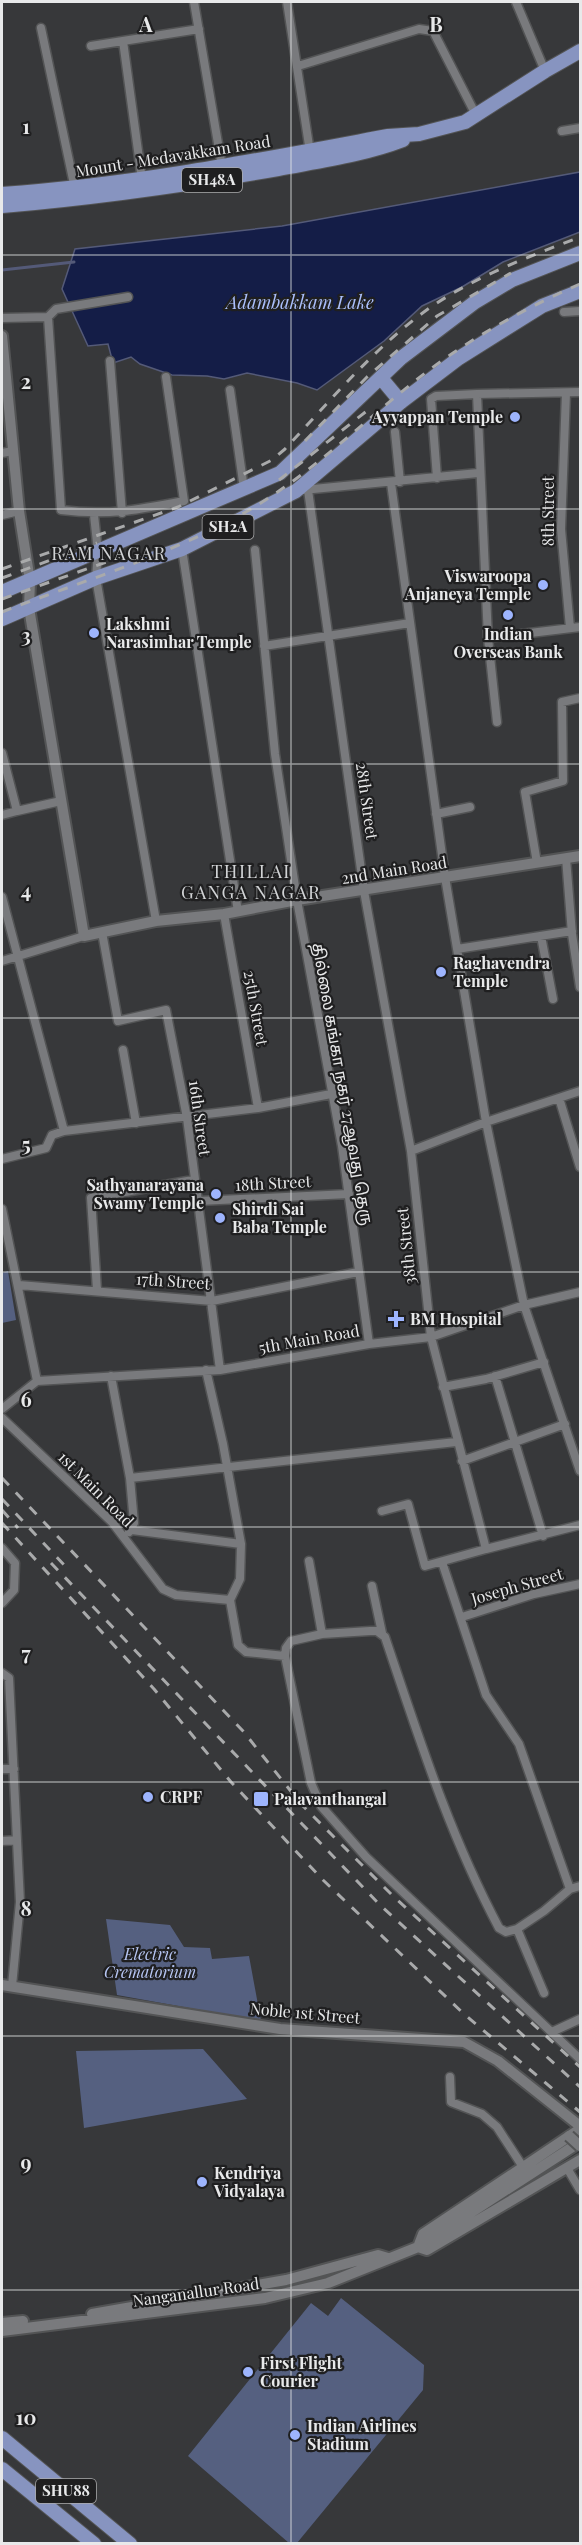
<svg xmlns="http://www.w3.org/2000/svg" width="582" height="2545" viewBox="0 0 582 2545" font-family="'Playfair Display','Noto Sans Tamil',serif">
	<rect width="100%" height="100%" fill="#37383a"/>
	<path fill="#556080" d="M8,1271L16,1320L2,1323V1273Z
		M106,1919L170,1925L184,1947L210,1948L212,1959L249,1956L261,2021L117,1995Z
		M203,2049L247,2099L84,2128L76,2051Z
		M341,2298L424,2365L423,2390L297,2543H289L188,2456L311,2303L328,2316Z"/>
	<path fill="#141d47" stroke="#545a78" stroke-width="1.5" d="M580,172V232L503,262L462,287L422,306L384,341L317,390L297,383L247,373L224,379L207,376L172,375L140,364L131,357L113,363L108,344L88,346L62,289L75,249L282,226Z"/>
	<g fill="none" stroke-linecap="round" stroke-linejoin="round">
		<path stroke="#545a78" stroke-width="3" d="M2,270L74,262"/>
		<defs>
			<path id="minor" d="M194,2L222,167
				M287,2L310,152
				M516,2L545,71
				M41,28L75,189
				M123,41L142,180
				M91,46L199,29
				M298,66L419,29L433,31L477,117
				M562,131L580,128
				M564,312L580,311
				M48,317L61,510C107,516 138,510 184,501L166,377
				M2,318L48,317L56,309L128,297
				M110,361L122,513
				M230,390L244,489
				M566,393L561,529L570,628
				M395,432L400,482
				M2,453L13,451
				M437,478L431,399L436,396L477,394
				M391,483L445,877L486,1122L524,1305L580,1471
				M303,490L478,473
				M308,490L364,891L411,1151L431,1337L486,1549L425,1566L408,1504L382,1511
				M2,515L19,511
				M94,515L98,552L96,578L156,921
				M182,549L238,912
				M255,550L275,754L297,900L342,1146L369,1344
				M488,638L580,627
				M264,646L410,623
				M497,722L488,638L477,394L580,392
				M2,753L17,811L2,815
				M17,811L61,801
				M436,814L470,807
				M566,858L572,934L580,987
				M537,863L525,792L563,781L562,702L580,698
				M2,897L64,1131L258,1108L331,1094
				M224,914L258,1108
				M102,932L118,1021L166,1010L187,1118L220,1370
				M541,936L553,999
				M457,949L572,931
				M2,961L84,936
				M123,1050L136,1123
				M559,1098L580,1167
				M411,1151L486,1122L580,1091
				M2,1159L46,1148L52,1135L64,1131
				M199,1201L349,1194
				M2,1209L37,1381
				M19,1285L212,1301L358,1272
				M97,1290L91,1198L193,1180
				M206,1370L223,1444L241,1544L240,1579L230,1600L238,1645L246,1652L285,1656
				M111,1376L130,1478L456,1442
				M495,1376L543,1536
				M37,1381L220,1370L369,1344L431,1337L524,1305L580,1292
				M443,1387L486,1379L544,1362
				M2,1409L37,1381
				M2,1418L112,1522L163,1589L176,1595L230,1600
				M462,1461L565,1424
				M132,1530L241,1544
				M129,1532L134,1523L130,1478
				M2,1548L15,1563L14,1590L2,1603
				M486,1549L580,1525
				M309,1561L322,1634
				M442,1562L486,1695L519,1744L570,1889L580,1886
				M372,1586L382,1633
				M462,1617L534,1594L580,1584
				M2,1673L9,1678L20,1902L12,1986
				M2,1769H14
				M2,1841L17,1840
				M517,1929L544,1911L570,1889
				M544,1993L517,1929L506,1932L499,1928C449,1834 419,1738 385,1637L377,1631H370L322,1634L291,1641L286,1648L285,1656L311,1783L321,1806L366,1857L580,2059
				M554,2031L580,2019
				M450,2077L451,2102L482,2114L497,2127L523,2167
				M567,2168L580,2190"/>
			<path id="tertiary" d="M2,336L19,511L30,581L29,608L84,936L156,921L224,914L297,900L580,856
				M2,1985L280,2029L464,2042L498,2061L580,2126
				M580,2129L423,2234L418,2247L427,2250L580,2160
				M92,2314L286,2280L378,2255L388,2258
				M2,2323L23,2321
				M2,2331L265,2298L328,2283L418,2247L580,2142"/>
			<path id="primary" d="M2,194C132,185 259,160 388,136L419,134L465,122L545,71L580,51
				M2,206C94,198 187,185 278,169C320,161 364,155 403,140
				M381,378L401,402
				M2,592L280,473L401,358L475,302L512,280L580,253
				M2,619L96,578L182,549L296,491L401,402L459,358L542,306L580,291
				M2,2438L130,2544
				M2,2469L94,2544"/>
		</defs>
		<use href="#minor" stroke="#535455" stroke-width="11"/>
		<use href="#tertiary" stroke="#535455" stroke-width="14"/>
		<use href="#primary" stroke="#535455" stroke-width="16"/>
		<use href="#minor" stroke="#797a7d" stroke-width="8"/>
		<use href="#tertiary" stroke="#797a7d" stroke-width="10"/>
		<use href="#primary" stroke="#8794c0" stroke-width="14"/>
		<path stroke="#a9aaab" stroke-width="3" stroke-dasharray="10 10" stroke-linecap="butt" d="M305,441L367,377L437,316L511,273
			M279,480L368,410
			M2,569L178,507L272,460L285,449C330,401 374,348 428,309C474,277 528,257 580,237
			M2,578L97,543
			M2,599L126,555
			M2,612C87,579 178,553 256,506C328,462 385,399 453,353C493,326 537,303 580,284
			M2,1478L243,1731L301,1804L393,1896L580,2067
			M2,1499L66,1567
			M2,1510L18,1528
			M2,1523L154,1689L231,1782L323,1880L464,2014L580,2112
			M51,1563L381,1906L580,2087"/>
		<defs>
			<path id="tertiary-bridge" d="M569,2136L580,2146"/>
		</defs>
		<use href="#tertiary-bridge" stroke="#535455" stroke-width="14" stroke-linecap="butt"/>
		<use href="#tertiary-bridge" stroke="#797a7d" stroke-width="10"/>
	</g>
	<path fill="none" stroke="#e8e9ea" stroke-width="1.5" stroke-opacity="0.55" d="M291,2V2544M2,255H580M2,509H580M2,764H580M2,1018H580M2,1272H580M2,1527H580M2,1782H580M2,2036H580M2,2290H580"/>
	<g fill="#9db4fd" stroke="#1f1f20" stroke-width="2">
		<circle cx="515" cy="417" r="6"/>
		<circle cx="543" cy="585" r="6"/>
		<circle cx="508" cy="615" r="6"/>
		<circle cx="94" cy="633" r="6"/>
		<circle cx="441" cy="972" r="6"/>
		<circle cx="216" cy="1194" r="6"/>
		<circle cx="220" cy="1218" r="6"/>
		<path d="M393 1310h6v6h6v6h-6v6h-6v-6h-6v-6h6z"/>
		<circle cx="148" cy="1797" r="6"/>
		<rect x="253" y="1791" width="16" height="16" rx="3"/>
		<circle cx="202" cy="2182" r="6"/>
		<circle cx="248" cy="2372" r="6"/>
		<circle cx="295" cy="2435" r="6"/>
	</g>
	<g text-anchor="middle" stroke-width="4.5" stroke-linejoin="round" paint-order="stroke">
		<g fill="#1f1f20" stroke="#acacad" stroke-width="1.5">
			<rect x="182" y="168" width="60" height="24" rx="4.5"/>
			<rect x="202.5" y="515" width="51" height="24" rx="4.5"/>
			<rect x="36" y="2479" width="60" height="24" rx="4.5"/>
		</g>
		<g font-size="15" font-weight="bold" fill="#e8e9ea">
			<text x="212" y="185">SH48A</text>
			<text x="228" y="532">SH2A</text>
			<text x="66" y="2496">SHU88</text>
		</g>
		<g font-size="16" fill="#e8e9ea" stroke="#1f1f20">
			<text transform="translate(173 156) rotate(-9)" y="6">Mount - Medavakkam Road</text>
			<text transform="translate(548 511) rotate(-90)" y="6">8th Street</text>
			<text transform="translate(367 801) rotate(82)" y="6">28th Street</text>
			<text transform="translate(394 870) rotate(-9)" y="6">2nd Main Road</text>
			<text transform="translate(256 1008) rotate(80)" y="6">25th Street</text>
			<text transform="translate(343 1084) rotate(80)" y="6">தில்லை கங்கா நகர் 27ஆவது தெரு</text>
			<text transform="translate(200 1118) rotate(82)" y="6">16th Street</text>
			<text transform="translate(273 1183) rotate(-3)" y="6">18th Street</text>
			<text transform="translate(406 1246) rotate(-96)" y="6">38th Street</text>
			<text transform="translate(173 1281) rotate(4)" y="6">17th Street</text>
			<text transform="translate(309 1339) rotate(-10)" y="6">5th Main Road</text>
			<text transform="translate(96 1489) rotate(45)" y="6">1st Main Road</text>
			<text transform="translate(517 1586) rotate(-16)" y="6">Joseph Street</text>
			<text transform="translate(305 2013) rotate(5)" y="6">Noble 1st Street</text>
			<text transform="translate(196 2292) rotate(-8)" y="6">Nanganallur Road</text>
		</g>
		<g font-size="16" font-weight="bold" fill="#e8e9ea" stroke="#1f1f20" text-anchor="start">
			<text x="503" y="423" text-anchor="end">Ayyappan Temple</text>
			<text x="531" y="582" text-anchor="end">Viswaroopa<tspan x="531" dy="18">Anjaneya Temple</tspan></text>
			<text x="106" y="630">Lakshmi<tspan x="106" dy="18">Narasimhar Temple</tspan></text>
			<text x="508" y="640" text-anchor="middle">Indian<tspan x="508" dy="18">Overseas Bank</tspan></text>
			<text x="453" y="969">Raghavendra<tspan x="453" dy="18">Temple</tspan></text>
			<text x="204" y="1191" text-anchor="end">Sathyanarayana<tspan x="204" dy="18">Swamy Temple</tspan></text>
			<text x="232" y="1215">Shirdi Sai<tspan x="232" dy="18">Baba Temple</tspan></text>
			<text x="410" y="1325">BM Hospital</text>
			<text x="160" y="1803">CRPF</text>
			<text x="274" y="1805">Palavanthangal</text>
			<text x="214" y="2179">Kendriya<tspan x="214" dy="18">Vidyalaya</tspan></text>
			<text x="260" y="2369">First Flight<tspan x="260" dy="18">Courier</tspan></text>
			<text x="307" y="2432">Indian Airlines<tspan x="307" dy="18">Stadium</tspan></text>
		</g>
		<g font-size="16" font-style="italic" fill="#b7c6f3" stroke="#1f1f20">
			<text x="150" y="1960">Electric<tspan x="150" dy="18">Crematorium</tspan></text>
		</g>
		<g font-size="18" font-style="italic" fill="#abbffb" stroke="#1f1f20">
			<text x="300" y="309">Adambakkam Lake</text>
		</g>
		<g font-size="18" letter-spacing="1.5" fill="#d1d3d5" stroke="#1f1f20">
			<text x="109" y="560">RAM NAGAR</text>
			<text x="251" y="878">THILLAI<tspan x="251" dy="21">GANGA NAGAR</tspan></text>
		</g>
	</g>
	<g font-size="20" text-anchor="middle" font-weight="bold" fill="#e8e9ea" stroke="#1f1f20" stroke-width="4.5" stroke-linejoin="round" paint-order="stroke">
		<text x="146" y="32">A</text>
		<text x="436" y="32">B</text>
		<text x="26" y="134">1</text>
		<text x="26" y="389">2</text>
		<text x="26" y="643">3</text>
		<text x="26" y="898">4</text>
		<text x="26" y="1152">5</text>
		<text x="26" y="1407">6</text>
		<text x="26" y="1661">7</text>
		<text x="26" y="1916">8</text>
		<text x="26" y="2170">9</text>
		<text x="26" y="2425">10</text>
	</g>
	<rect width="582" height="2545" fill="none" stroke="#e8e9ea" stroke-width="6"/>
</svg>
